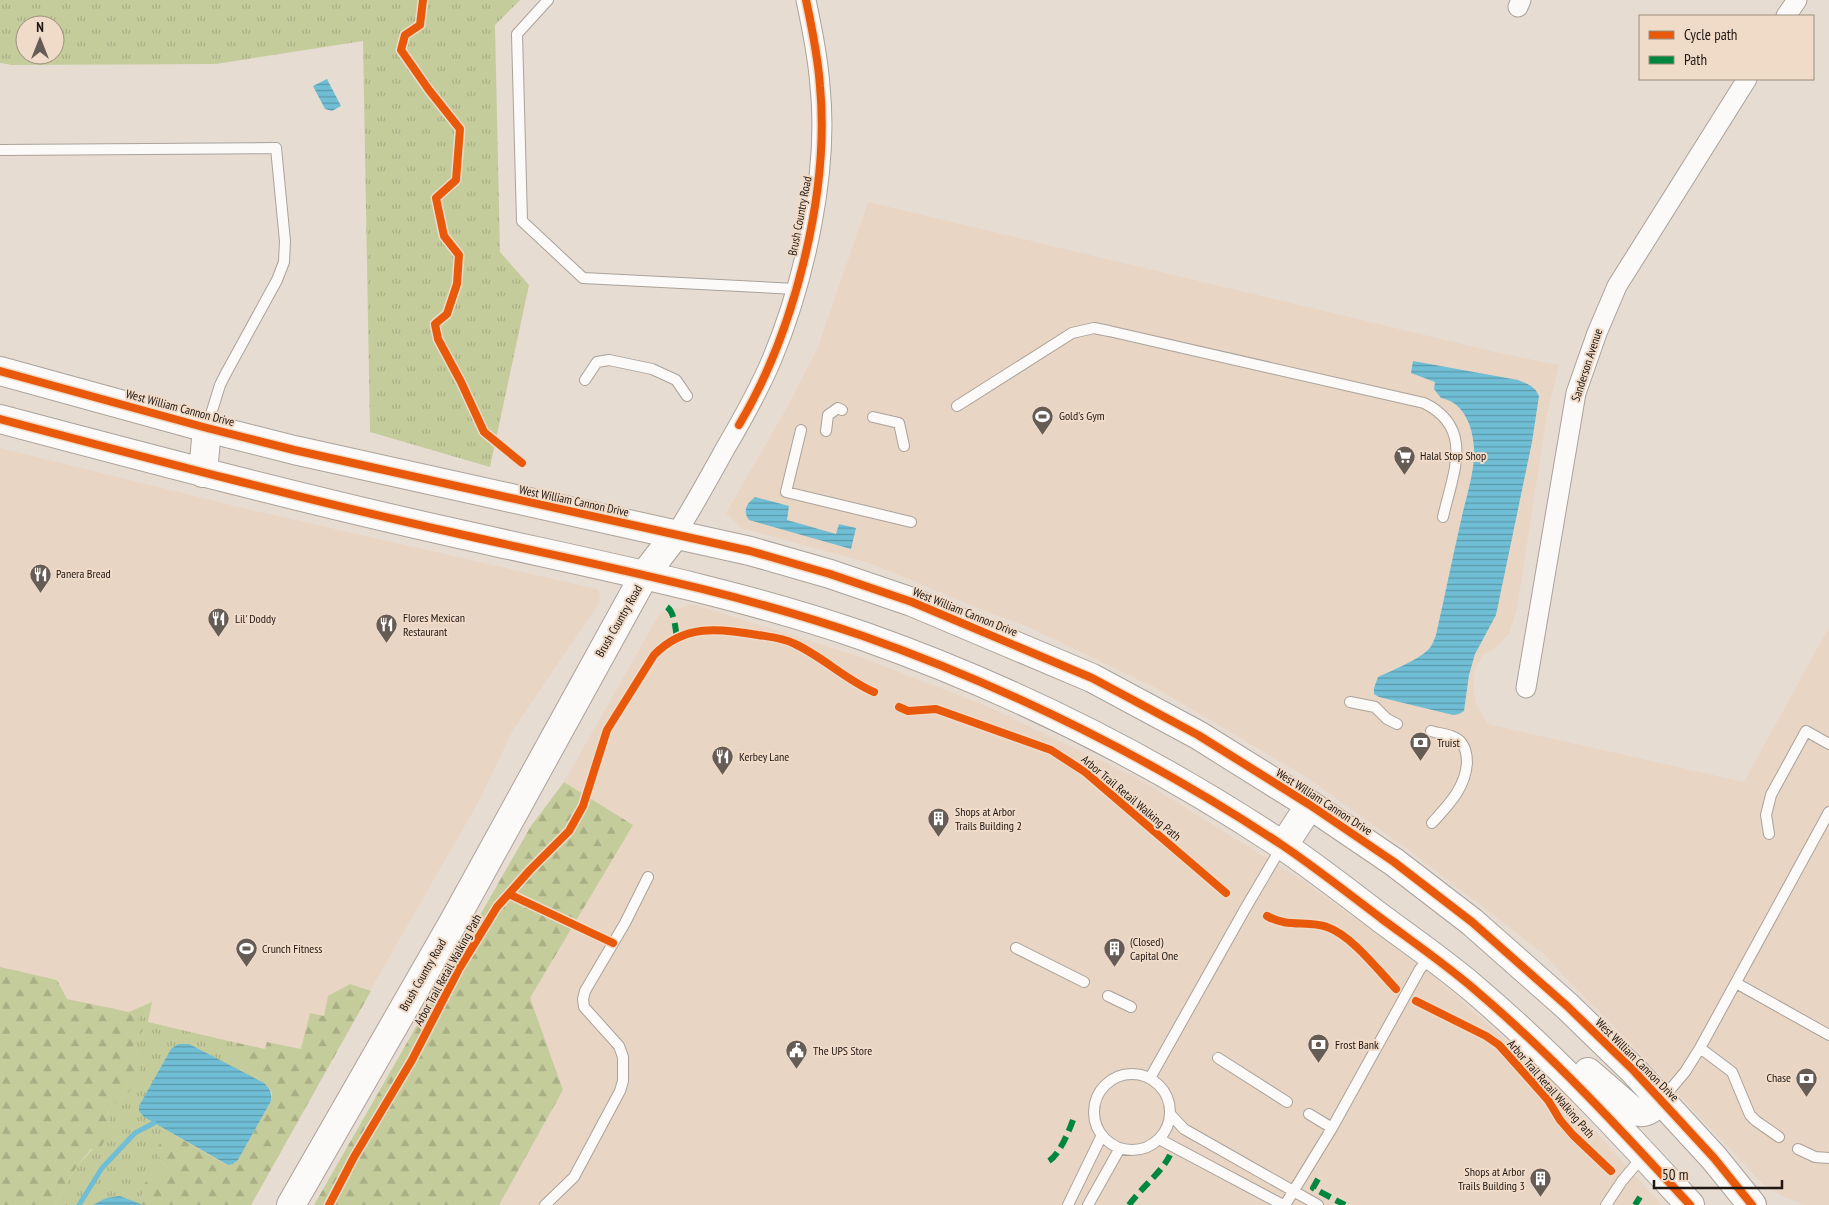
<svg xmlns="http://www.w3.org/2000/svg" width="1829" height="1205" viewBox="0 0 1829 1205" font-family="'PT Sans Narrow',sans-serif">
	<defs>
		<pattern id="grass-tufts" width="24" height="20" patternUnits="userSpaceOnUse" patternTransform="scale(1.25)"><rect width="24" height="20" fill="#c5cc9c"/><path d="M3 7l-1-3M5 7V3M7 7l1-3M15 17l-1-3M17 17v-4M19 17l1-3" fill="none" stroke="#a9ae85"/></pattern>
		<pattern id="forest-firs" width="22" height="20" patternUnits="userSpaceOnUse" patternTransform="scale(1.25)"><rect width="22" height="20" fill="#c5cc9c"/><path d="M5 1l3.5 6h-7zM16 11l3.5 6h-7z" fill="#a9ae85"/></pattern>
		<pattern id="water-rules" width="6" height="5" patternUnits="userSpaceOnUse" patternTransform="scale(1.25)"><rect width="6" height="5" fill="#70bed5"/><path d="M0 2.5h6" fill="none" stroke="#5b99ab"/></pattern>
	</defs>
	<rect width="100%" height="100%" fill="#e7dcd2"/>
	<path fill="#e9d5c4" d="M868,202L1504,354L1559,365L1547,414L1517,609L1509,633L1499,645L1483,655L1475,669L1473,687L1476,704L1488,724L1744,782L1829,627V1205H1806L1784,1197L1764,1185L1608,1020L1569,982L1546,956L1411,852L1306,777L1156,688L1026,626L990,613L869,563L741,528L726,513L788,406L818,347Z
		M0,448L243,508L597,589L600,594L599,603L513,730L479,801L247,1205H0Z
		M693,604L858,656L989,707L1141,780L1305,882L1435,977L1546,1077L1662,1205H499L563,1090L530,998L633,825L564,782L660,613Z"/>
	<path fill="url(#grass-tufts)" fill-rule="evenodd" d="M0,0H520L495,25L500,252L529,285L490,467L370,432L363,41L216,64L12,65L0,63ZM25,25H55V55H25Z
		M152,1002L148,1022L233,1042C238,1065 252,1074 269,1088L228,1165L174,1135L161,1160L168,1168L164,1174L153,1181L143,1205H54L77,1166L110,1130L107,1110L128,1093L140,1058L133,1045L138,1018L129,1012Z"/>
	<path fill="url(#forest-firs)" d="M564,782L633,825L530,998L563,1090L499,1205H314L531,826Z
		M0,967L57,980L67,999L129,1012L138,1018L143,1030L133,1045L140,1058L141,1076L128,1093L107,1110L110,1130L100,1149H91L77,1166L54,1205H0Z
		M350,984L371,991L251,1205H142L141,1197L145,1182C155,1180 162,1177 168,1168L161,1160L155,1150L165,1138L174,1135L227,1165L233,1164L238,1160L271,1101L272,1093L269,1088L247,1070L236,1055L233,1042L265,1049L267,1042L301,1049L310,1013L324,1016L328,996Z"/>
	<path fill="url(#water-rules)" d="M327,79L341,106L332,111L325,109L313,86Z
		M1413,361L1518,380C1528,384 1535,386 1539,396L1532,442L1496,615L1475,654L1469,675L1464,711L1459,714L1453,715L1379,697L1374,694V688L1378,677C1393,670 1416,661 1428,650C1432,646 1434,640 1436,635C1445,595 1453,555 1462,516C1467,494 1475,471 1474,448C1473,427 1464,402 1441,398L1434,389L1435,382L1411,373Z
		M755,497L789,506L787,520L836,534L839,524L856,528L851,549L749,520C742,511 747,503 755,497Z
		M178,1044H189L264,1083C270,1089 272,1092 271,1101L238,1160L233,1164L228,1165L144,1117L139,1111V1106L171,1049Z
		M120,1196L143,1205H93L106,1198Z"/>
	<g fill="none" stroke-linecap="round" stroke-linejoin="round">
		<path stroke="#70bed5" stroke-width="5" d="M79,1205L102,1168L135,1133L154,1123"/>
		<defs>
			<path id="lane" d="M548,0L517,34L522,221L583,278L796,289
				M0,150L276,148L285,241L284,262L277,280L225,375L220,385L207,427
				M585,380L597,362L609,360L652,369L676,380L687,396
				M957,406L1072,333L1094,328L1109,331L1424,403C1475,428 1453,473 1443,517
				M873,417L899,423L904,446
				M801,430L786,492L911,522
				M826,431L828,415L838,408L842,410
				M1350,702L1375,707L1387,719L1397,724
				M1431,731C1440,734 1453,734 1460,741C1466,747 1467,755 1467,763C1465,789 1448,805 1432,823
				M1769,834L1766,815L1771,795L1806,731L1829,744
				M1016,948L1084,982
				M1736,983L1829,1035
				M1108,996L1131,1007
				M1700,1048L1732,1072L1750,1115L1756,1121L1779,1137
				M1218,1058L1287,1102
				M1094 1112a38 38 0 1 1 76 0a38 38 0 1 1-76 0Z
				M1150,1078L1245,909L1282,846
				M1662,1099L1685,1072L1700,1048L1829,812
				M1309,1114L1332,1128
				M1171,1115L1184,1129L1318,1205
				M1159,1139L1283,1205
				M1798,1149L1815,1157L1829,1158
				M545,1205L574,1177L620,1091L623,1081V1057L619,1046L584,1007L583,999L585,991L625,923L648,877
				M1068,1205L1102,1135
				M1088,1205L1120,1148
				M1285,1205L1332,1128L1420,969L1431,956
				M1606,1205L1622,1181L1643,1156"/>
			<path id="street" d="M1518,7L1521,0
				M1786,16L1797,0
				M676,534C693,507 709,478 725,449C742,420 759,390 772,359C805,280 829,171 820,86C818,57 812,28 806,0
				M1526,688L1576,393L1597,333L1617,286L1747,79"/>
			<path id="secondary" d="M0,371L207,428L294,450L750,551L830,574L912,602L1092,678L1198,735L1310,805L1394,862L1472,922L1567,1006L1634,1071L1714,1158L1752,1205
				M0,419C151,459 302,499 455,533C592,564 730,590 863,636C1010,688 1152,759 1282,845C1316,868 1349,894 1382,919C1413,942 1445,964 1474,989C1552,1055 1621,1130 1690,1205
				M203,473L207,428
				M1283,846L1310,805
				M1588,1072L1632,1110C1645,1116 1651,1109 1662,1100
				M291,1205L454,921L645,574L676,534"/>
		</defs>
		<use href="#lane" stroke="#aaa29a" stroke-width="12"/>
		<use href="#street" stroke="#aaa29a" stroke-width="21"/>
		<use href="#secondary" stroke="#aaa29a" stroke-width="30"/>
		<use href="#lane" stroke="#fbfaf8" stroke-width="10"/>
		<use href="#street" stroke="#fbfaf8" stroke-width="19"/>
		<use href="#secondary" stroke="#fbfaf8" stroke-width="28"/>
		<path stroke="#00873e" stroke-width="6" stroke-dasharray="12 6" stroke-linecap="butt" d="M667,607C675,613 675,628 677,637
			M1049,1161C1060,1154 1070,1129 1074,1117
			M1318,1179L1313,1188L1345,1205
			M1129,1205C1141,1188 1162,1172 1170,1155
			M1635,1205L1640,1197"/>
		<defs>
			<path id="cycleway" d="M423,0L420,25L405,35L401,50L429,90L460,129L456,180L436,198L444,236L459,255L457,284L447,314L435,324L438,339L461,382L484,432L522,463
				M0,371L207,428L294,450L750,551L830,574L912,602L1092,678L1198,735L1310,805L1394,862L1472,922L1567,1006L1634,1071L1714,1158L1752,1205
				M0,419C151,459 302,499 455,533C592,564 730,590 863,636C1010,688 1152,759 1282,845C1316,868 1349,894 1382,919C1413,942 1445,964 1474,989C1552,1055 1621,1130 1690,1205
				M739,425C794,333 830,193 820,86C818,57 812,28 806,0
				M899,707L908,711L936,709L1051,750L1085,772L1226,893
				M509,894L613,943
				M1267,916C1287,928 1308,920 1327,927C1351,935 1378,970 1396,989
				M1416,1001L1486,1036L1499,1045L1548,1100L1560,1120L1573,1135L1611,1171
				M329,1205L354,1157L412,1060L459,969L497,907L530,870L569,831L583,806L607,730L654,655C684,624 719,628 758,635C771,637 784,638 795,644C823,657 846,680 874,692"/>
		</defs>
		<use href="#cycleway" stroke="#f0dbc9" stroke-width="11"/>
		<use href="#cycleway" stroke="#e8590c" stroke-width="8"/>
	</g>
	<defs>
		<symbol id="stadium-pin" viewBox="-11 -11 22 30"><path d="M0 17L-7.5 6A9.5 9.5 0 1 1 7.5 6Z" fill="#655c55" stroke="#f0dbc9"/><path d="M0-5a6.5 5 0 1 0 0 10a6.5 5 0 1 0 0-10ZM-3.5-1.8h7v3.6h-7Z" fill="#fff"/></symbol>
		<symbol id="supermarket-pin" viewBox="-11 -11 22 30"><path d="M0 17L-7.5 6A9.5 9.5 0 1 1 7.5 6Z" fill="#655c55" stroke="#f0dbc9"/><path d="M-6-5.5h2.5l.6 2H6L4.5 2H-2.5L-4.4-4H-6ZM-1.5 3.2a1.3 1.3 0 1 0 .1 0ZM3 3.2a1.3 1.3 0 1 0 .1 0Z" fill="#fff"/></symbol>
		<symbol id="restaurant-pin" viewBox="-11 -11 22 30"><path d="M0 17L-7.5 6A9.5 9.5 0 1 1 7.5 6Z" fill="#655c55" stroke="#f0dbc9"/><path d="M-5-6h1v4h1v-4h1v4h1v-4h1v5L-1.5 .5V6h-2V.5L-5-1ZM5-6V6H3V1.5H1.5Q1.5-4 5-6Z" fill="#fff"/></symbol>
		<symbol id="bank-pin" viewBox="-11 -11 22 30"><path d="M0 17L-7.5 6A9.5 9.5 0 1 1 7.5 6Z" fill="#655c55" stroke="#f0dbc9"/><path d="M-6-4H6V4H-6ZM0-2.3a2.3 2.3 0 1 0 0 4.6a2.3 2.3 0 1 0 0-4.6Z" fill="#fff"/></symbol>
		<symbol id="building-pin" viewBox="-11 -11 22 30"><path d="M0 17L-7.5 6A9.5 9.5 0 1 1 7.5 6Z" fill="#655c55" stroke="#f0dbc9"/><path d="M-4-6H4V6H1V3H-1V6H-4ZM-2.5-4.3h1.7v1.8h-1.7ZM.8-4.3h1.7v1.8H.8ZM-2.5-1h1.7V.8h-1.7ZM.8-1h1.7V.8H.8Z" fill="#fff"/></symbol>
		<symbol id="civic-pin" viewBox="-11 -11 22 30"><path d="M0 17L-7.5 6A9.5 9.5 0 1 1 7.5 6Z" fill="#655c55" stroke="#f0dbc9"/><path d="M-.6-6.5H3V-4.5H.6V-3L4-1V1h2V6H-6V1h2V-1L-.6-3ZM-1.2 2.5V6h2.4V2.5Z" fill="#fff"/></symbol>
	</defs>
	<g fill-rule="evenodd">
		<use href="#stadium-pin" x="1030" y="404" width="25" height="34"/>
		<use href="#supermarket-pin" x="1392" y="444" width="25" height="34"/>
		<use href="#restaurant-pin" x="28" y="562" width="25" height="34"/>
		<use href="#restaurant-pin" x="206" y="606" width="25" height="34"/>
		<use href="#restaurant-pin" x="374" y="612" width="25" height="34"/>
		<use href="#bank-pin" x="1408" y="730" width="25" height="34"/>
		<use href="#restaurant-pin" x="710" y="744" width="25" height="34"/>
		<use href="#building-pin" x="926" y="806" width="25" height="34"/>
		<use href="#stadium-pin" x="234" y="936" width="25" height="34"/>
		<use href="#building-pin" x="1102" y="936" width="25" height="34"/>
		<use href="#bank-pin" x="1306" y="1032" width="25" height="34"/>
		<use href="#civic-pin" x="784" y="1038" width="25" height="34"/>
		<use href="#bank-pin" x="1794" y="1066" width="25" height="34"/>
		<use href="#building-pin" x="1528" y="1166" width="25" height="34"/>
	</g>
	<g text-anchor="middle" stroke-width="4" stroke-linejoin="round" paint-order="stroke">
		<g font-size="12" fill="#1f1711" stroke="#f0dbc9">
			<text transform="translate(800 216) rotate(-79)" y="4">Brush Country Road</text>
			<text transform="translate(1587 365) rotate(-72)" y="4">Sanderson Avenue</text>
			<text transform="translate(180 408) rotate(15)" y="4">West William Cannon Drive</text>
			<text transform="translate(574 501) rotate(12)" y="4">West William Cannon Drive</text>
			<text transform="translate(965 612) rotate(22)" y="4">West William Cannon Drive</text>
			<text transform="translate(619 621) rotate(-60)" y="4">Brush Country Road</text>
			<text transform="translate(1131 798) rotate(40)" y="4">Arbor Trail Retail Walking Path</text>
			<text transform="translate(1324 802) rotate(33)" y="4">West William Cannon Drive</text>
			<text transform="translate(448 970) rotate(-61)" y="4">Arbor Trail Retail Walking Path</text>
			<text transform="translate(423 975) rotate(-60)" y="4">Brush Country Road</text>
			<text transform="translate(1637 1060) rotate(45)" y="4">West William Cannon Drive</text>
			<text transform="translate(1551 1089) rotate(49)" y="4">Arbor Trail Retail Walking Path</text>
		</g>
		<g font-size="12" fill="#1f1711" stroke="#f0dbc9" text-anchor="start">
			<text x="1059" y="420">Gold's Gym</text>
			<text x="1420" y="460">Halal Stop Shop</text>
			<text x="56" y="578">Panera Bread</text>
			<text x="403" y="622">Flores Mexican<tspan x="403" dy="14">Restaurant</tspan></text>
			<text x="235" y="623">Lil' Doddy</text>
			<text x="1437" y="747">Truist</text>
			<text x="739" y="761">Kerbey Lane</text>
			<text x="955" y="816">Shops at Arbor<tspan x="955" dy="14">Trails Building 2</tspan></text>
			<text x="1130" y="946">(Closed)<tspan x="1130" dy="14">Capital One</tspan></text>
			<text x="262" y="953">Crunch Fitness</text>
			<text x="1335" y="1049">Frost Bank</text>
			<text x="813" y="1055">The UPS Store</text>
			<text x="1791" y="1082" text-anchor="end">Chase</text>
			<text x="1525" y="1176" text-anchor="end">Shops at Arbor<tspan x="1525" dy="14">Trails Building 3</tspan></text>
		</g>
	</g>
	<rect x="1639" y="15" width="175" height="65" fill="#f0dbc9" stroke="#9c8d7f"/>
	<rect x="1649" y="31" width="25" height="8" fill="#e8590c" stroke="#9c8d7f"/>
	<text x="1684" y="40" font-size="15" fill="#1f1711">Cycle path</text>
	<rect x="1649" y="56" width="25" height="8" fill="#00873e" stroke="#9c8d7f"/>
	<text x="1684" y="65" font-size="15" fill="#1f1711">Path</text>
	<g transform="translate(40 40)"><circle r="24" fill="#f0dbc9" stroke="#9c8d7f"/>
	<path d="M0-4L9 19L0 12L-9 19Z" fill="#655c55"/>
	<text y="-8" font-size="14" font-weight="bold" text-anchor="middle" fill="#1f1711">N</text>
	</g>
	<path d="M1654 1180v8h128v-8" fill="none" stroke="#1f1711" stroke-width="2.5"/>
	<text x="1662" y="1180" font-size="15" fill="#1f1711" stroke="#f0dbc9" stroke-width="4" paint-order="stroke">50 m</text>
</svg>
